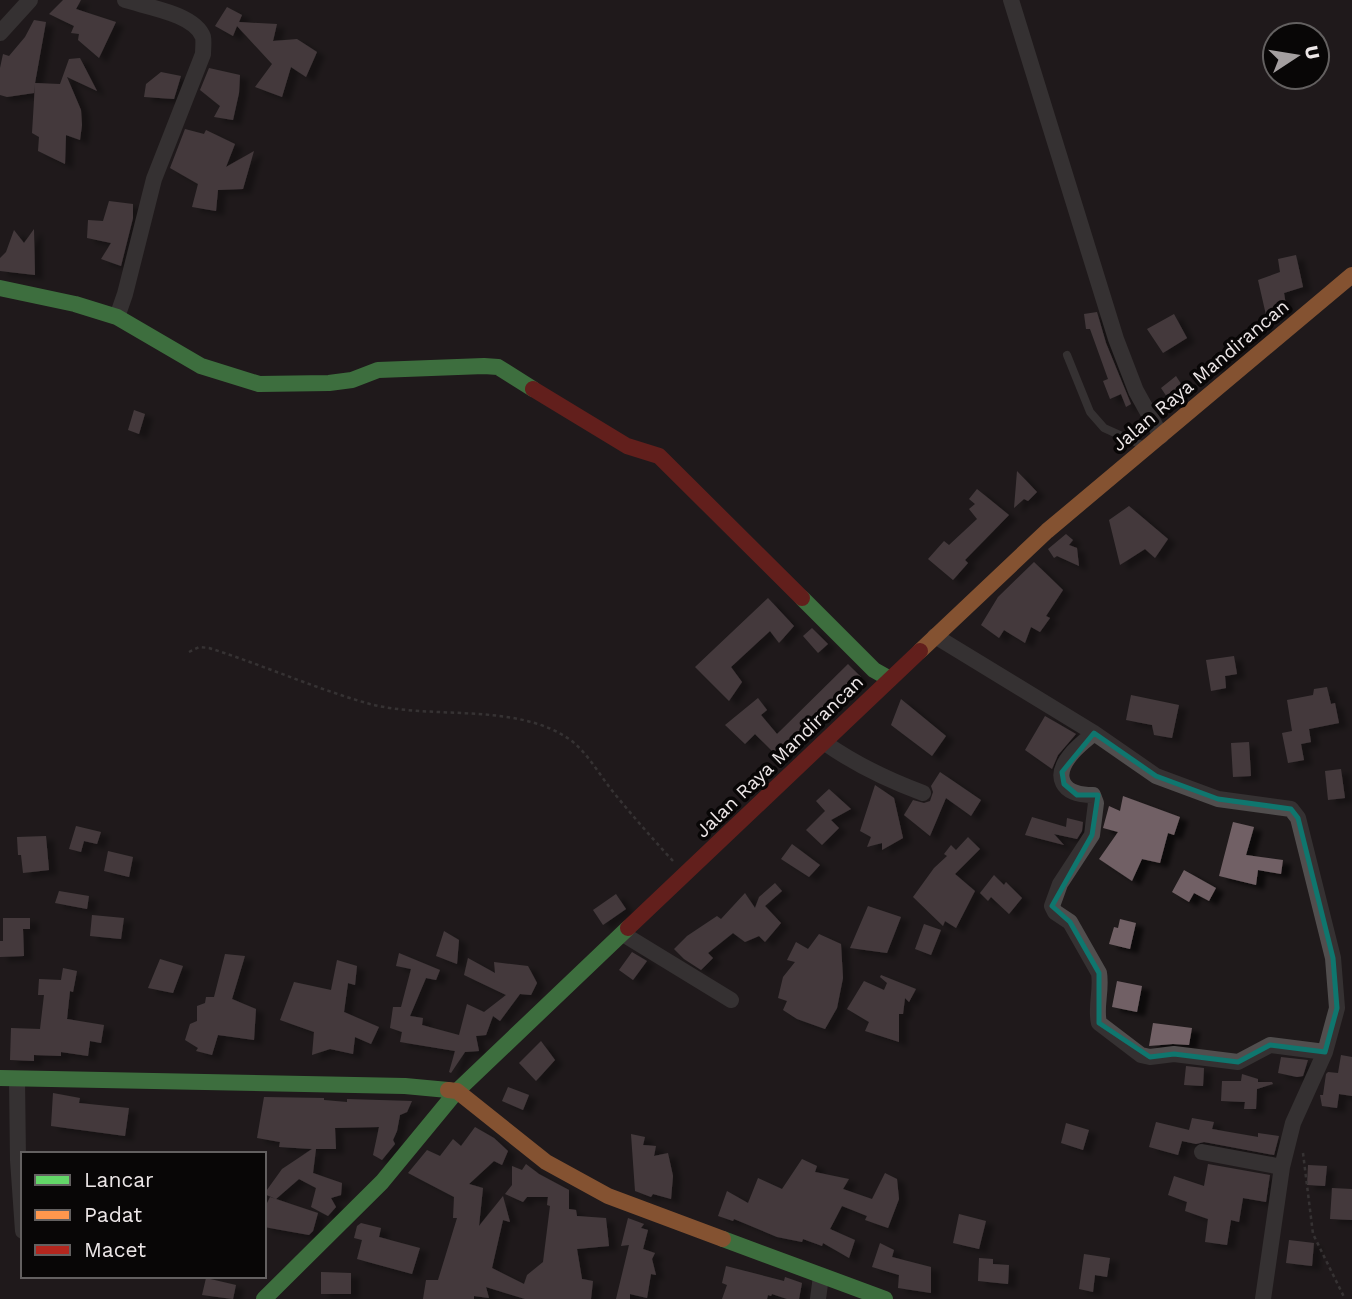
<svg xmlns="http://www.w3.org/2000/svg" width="1352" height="1299" viewBox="0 0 1352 1299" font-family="'Work Sans',sans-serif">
	<defs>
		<filter id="shadow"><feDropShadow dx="8" dy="4.5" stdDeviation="2" flood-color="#0009"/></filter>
	</defs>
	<rect width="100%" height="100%" fill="#1f1a1b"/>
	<path fill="#716165" filter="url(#shadow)" d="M63,0H81L76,9L116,22L99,58L78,40L79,34L71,33L74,26L49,14Z
		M227,7L242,15L239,22L277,24L273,41L297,39L317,52L306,77L291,67L282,97L255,87L272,64L237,26L233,36L215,26Z
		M34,20L46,22L35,83L60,84L69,59L80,58L97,91L67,77L81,110L82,125L80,140L66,135L65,164L38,151L39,137L32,133L35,84L34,93L7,97L0,95V68L3,54L9,56L25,37Z
		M209,68L240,75L239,93L233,120L214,117L220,106L200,90Z
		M161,72L181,76L174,99L144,97L146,84Z
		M185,129L204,134L206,130L235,144L226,167L254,151L243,189L218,190L216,211L192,207L198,184L170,168Z
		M109,201L133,204V218L121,266L101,259L111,243L87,238L88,220L103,221Z
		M34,229L35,275L0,271V258L6,252L14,230L24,243Z
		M1296,255L1303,287L1284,293L1287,311L1266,315L1258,280L1280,272L1278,259Z
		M1097,312L1106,343L1131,404L1126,407L1121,394L1110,399L1103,381L1108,379L1090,329H1086L1084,314Z
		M1174,314L1187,338L1163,353L1147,329Z
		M1262,322L1268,327L1216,371L1211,364Z
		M1176,376L1185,390L1169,400L1161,388Z
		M134,410L145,414L139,434L128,430Z
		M1017,471L1037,492L1028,501L1024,499L1014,508Z
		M977,489L1009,515L965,560L968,563L953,580L928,559L944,541L949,545L977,519L969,509L975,504L969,499Z
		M1129,506L1168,539L1155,558L1145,549L1120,565L1109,520Z
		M1066,534L1073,540L1069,545L1077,548L1079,566L1057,556L1054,558L1048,549Z
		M1034,562L1063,590L1046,616L1050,618L1040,632L1031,627L1025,643L1004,630L999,638L981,625L998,597Z
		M768,598L794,626L779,643L770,631L731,667L742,682L729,701L695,667Z
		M812,628L828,644L818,653L803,636Z
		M1234,656L1237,674L1225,676L1226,688L1211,691L1206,660Z
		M848,664L861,677L779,758L755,734L745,744L725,725L758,698L767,710L761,715L777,734Z
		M1327,687L1331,704L1335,703L1339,723L1309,729L1311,742L1301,744L1304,760L1288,763L1282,733L1292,731L1287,700L1313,695L1314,689Z
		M1131,695L1179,705L1172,738L1154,735L1152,725L1126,720Z
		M901,699L946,736L932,756L891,725Z
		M1045,716L1076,734L1058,755L1052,769L1025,750Z
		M1249,742L1251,776L1233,777L1231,743Z
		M1341,769L1345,798L1328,800L1325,771Z
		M940,772L981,800L971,816L946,798L930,836L904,815L913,800L924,803L930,801L933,792L931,786Z
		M875,785L894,798L903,838L882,850V843L867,847L871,837L860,831Z
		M829,789L851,809L831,820L839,828L822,845L806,830L825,811L816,801Z
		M1123,796L1180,817L1174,835L1168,833L1160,863L1142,859L1132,881L1099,859L1118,832L1103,828L1109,806L1120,811Z
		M1032,817L1066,827L1067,818L1083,822L1082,831L1077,839L1054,834L1064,845L1025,835Z
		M1233,822L1254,827L1246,855L1283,860L1281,874L1258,870L1256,885L1219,876Z
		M76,826L101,832L97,844L84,841L81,852L69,849Z
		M46,836L49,870L23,873L21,855H18L17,837Z
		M968,837L980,849L955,874L975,891L956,928L945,921L943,926L913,897L934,868L947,856L944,854L951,845L956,850Z
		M792,844L820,865L809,877L781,859Z
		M108,851L133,857L129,877L104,871Z
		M1184,870L1216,888L1209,901L1194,893L1189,902L1172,892Z
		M994,875L1004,885L1006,882L1022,898L1009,914L991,897L988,901L980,893Z
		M775,883L782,891L765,906L781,923L765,942L759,936L745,942L733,933L708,953L713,958L701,970L684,959L674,949L687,936L717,916L721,919L745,893L755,908L759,897Z
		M59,891L89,896L87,909L55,903Z
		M616,894L626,909L603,925L593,910Z
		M868,906L901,917L887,953L850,948Z
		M92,915L124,918L121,939L90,936Z
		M3,918H30V929H23L24,956L0,957V941H3Z
		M1120,919L1136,923L1130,949L1109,944L1114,927L1118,928Z
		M924,924L941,930L931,955L915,949Z
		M444,931L459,940L457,964L436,956Z
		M819,934L841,944L843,978L837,1008L825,1029L797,1019L783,1010L787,1001L778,998L783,977L795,962L787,960L796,942L808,949Z
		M632,952L647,961L633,980L619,970Z
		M399,953L440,970L436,980L426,978L410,1016L423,1018L422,1025L459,1035L467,1004L484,1012L506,995L464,975L468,958L495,973L494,962L528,966L537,983L531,995L520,994L500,1021L493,1016L486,1035L476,1036L479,1051L465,1052L451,1073L449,1072L455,1051L400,1042L402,1032L390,1028L393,1007H401L411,969L396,966Z
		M225,954L245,956L232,999L256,1009L254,1040L218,1035L212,1055L196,1051L198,1048L185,1040L190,1024L197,1021V1006L205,1003L206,997H214Z
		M160,959L183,966L173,993L148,988Z
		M337,960L357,966L355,985L348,983L344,1012L379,1027L371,1044L355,1037L353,1054L330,1049L312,1055L314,1032L280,1020L294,982L331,990Z
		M63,968L77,971L73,992L70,991L67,1019L104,1025L101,1043L90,1041L88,1056L61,1052V1056L34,1055V1061L10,1060L11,1028L40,1029L44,995H38L39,979L61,980Z
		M881,975L916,989L909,1002L905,998L903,1014H899V1042L865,1031L869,1022L847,1009L864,981L884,990L887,983L880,977Z
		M1117,981L1142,986L1137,1012L1112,1007Z
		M1153,1023L1192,1028L1189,1045L1173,1044L1149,1046Z
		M541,1041L555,1060L536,1081L519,1063Z
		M1341,1055L1352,1057V1096L1339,1094L1337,1108L1322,1106L1320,1095H1323L1326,1074L1328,1072L1338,1073Z
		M1281,1057L1308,1060L1303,1076L1297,1077L1278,1073Z
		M1186,1066L1204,1068L1203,1086L1184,1085Z
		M1242,1074L1258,1079V1082H1272L1273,1084L1257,1089L1256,1109H1244L1245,1102L1221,1101L1222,1081H1241Z
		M508,1087L529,1095L523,1110L502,1101Z
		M53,1093L80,1098L79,1103L129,1108L125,1136L51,1126Z
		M264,1097L324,1098V1100L347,1102V1099L412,1101L407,1112L400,1115L397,1131L393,1140L395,1144L382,1160L373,1155L379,1127L335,1128L336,1149H316L313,1173L342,1183L341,1195L331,1198L336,1207L328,1216L311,1207L316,1188L299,1179L276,1199L264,1194L282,1169L312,1149L279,1147L280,1142L257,1138Z
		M1192,1118L1214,1122L1212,1129L1258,1137V1133L1279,1136L1274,1155L1204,1142L1196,1144L1182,1141L1178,1155L1149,1147L1156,1122L1189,1130Z
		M1066,1123L1089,1130L1083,1150L1061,1143Z
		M475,1127L494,1138L508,1151L502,1165L494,1161L469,1184L483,1188L479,1226L503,1196L510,1222L503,1220L492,1268L524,1284L527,1275L543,1262L550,1206L547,1205L548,1197H527L523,1202L505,1194L512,1185V1166L522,1170L526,1164L539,1174L569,1190V1209L576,1210L577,1216L606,1218L609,1246L577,1249L582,1279L593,1281L591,1299H525L486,1287L489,1298L474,1296V1299H423L426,1280H438L457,1218H453L454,1197L408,1173L427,1150L440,1156L453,1139L461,1146Z
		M631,1134L645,1137L643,1145L656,1146L654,1156L668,1153L673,1176L671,1199L653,1194L651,1197L635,1191Z
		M802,1159L817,1166L815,1172L849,1179L843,1189L872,1199L885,1173L897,1179L899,1199L888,1228L865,1220L867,1216L842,1206L830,1229L855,1240L849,1258L823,1243L822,1246L803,1239L802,1242L777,1237L734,1219L733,1221L718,1216L727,1191L748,1203L758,1178L782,1189Z
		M1208,1164L1270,1175L1266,1202L1243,1198L1239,1222L1231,1220L1227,1245L1205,1242L1208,1219L1185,1211L1187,1202L1168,1195L1174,1176L1204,1186Z
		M1308,1165L1327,1166L1325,1186L1307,1185Z
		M1332,1188L1352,1189V1220L1330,1219Z
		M270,1197L318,1213L313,1231L309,1235L264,1227V1209Z
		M959,1214L986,1221L979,1249L953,1243Z
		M628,1218L644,1224L641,1228L648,1230L643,1249L655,1253L652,1259L656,1275L651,1274L647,1298L630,1294V1299H616L629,1245L621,1246Z
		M361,1223L381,1228L379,1237L420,1248L412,1274L357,1259L362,1240L354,1238L357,1226Z
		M1289,1240L1314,1243L1312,1266L1286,1263Z
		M880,1243L894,1250L892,1257L931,1267V1293L898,1288L899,1275L872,1267Z
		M1084,1254L1110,1258L1107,1277L1095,1275L1093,1292L1079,1289Z
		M979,1258L993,1259V1264L1009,1265L1008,1284L978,1281Z
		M726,1266L784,1281L785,1277L802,1283L799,1299H787L772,1294L771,1296L768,1295L767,1299H722L727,1285L722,1283Z
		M321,1272L351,1273V1294H321Z
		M206,1278L236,1285L233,1299L202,1295Z"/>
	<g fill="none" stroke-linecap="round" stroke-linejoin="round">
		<path stroke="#525051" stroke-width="2.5" stroke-dasharray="3.5 3.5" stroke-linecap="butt" d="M189,652L199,647L209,648C263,665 316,689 370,704C432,720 515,702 569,739C585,750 598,772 610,788C630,813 651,837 673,861
			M1303,1153L1313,1234L1345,1299"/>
		<path stroke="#514e4e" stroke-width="8" d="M1067,355L1090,412L1104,428L1144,446"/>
		<path stroke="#514e4e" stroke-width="16" d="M1011,0L1116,339L1136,391L1161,436
			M0,33L30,0
			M117,317L125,294L154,179L203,54C203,49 204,42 203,37C195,14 147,7 125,0
			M935,636L1094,733L1156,776L1218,799L1291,809L1298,818L1333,958L1337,1008L1325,1052L1293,1123L1282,1167L1263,1299
			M1094,733C1087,739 1079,745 1073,752C1051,777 1062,795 1093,795L1096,803L1092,835L1060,884L1052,906L1055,912L1070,922L1099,973C1102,990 1095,1007 1099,1023L1141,1055L1150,1057L1174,1054L1238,1062L1270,1045L1325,1052
			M825,743C855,764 888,780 923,793
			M623,934L731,1000
			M17,1079L18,1160L23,1231
			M1202,1152L1282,1167
			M818,1299L821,1276"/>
		<path stroke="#63d668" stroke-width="16" d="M0,288L75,304L117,317L201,366L259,384L329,383L352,380L378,370L484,366L498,367L533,389
			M802,598L874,670L890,679
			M0,1078L405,1086L448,1090
			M723,1239L885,1299
			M264,1299L382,1182L457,1091L628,928"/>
		<path stroke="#ff974d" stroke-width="16" d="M920,651L1047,531L1352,275
			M448,1090L457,1091L546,1162L608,1196L723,1239"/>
		<path stroke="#b3261e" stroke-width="16" d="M533,389L627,446L659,456L802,598
			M628,928L920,651"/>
	</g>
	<path d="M0 0H1352V1299H0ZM1094,733L1156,776L1218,799L1291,809L1298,818L1333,958L1337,1008L1325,1052L1270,1045L1238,1062L1174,1054L1150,1057L1099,1023V973L1070,922L1052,906L1092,835L1098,795H1077L1064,784L1062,772Z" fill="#1f1a1b" fill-opacity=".55" fill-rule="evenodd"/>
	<path fill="none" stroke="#0f766e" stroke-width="5" stroke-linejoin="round" d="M1094,733L1156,776L1218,799L1291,809L1298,818L1333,958L1337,1008L1325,1052L1270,1045L1238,1062L1174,1054L1150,1057L1099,1023V973L1070,922L1052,906L1092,835L1098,795H1077L1064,784L1062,772Z"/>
	<g text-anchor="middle" stroke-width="7" stroke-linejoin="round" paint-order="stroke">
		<g font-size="19" fill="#ece6e7" stroke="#080606">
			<text transform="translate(1200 375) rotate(-40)" y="7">Jalan Raya Mandirancan</text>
			<text transform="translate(779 756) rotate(-44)" y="7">Jalan Raya Mandirancan</text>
		</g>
	</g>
	<rect x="21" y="1152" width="245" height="126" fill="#080606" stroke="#636060" stroke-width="2"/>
	<rect x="35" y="1175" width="35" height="10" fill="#63d668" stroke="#636060" stroke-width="2"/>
	<text x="84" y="1187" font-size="21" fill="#ece6e7">Lancar</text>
	<rect x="35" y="1210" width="35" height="10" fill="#ff974d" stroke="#636060" stroke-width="2"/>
	<text x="84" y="1222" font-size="21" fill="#ece6e7">Padat</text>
	<rect x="35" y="1245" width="35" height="10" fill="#b3261e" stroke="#636060" stroke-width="2"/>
	<text x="84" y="1257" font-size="21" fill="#ece6e7">Macet</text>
	<g transform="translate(1296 56) rotate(78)"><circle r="33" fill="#080606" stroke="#636060" stroke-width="2"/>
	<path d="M0-5L12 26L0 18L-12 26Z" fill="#a49fa0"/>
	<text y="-10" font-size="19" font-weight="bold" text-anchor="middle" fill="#ece6e7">U</text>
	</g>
</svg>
